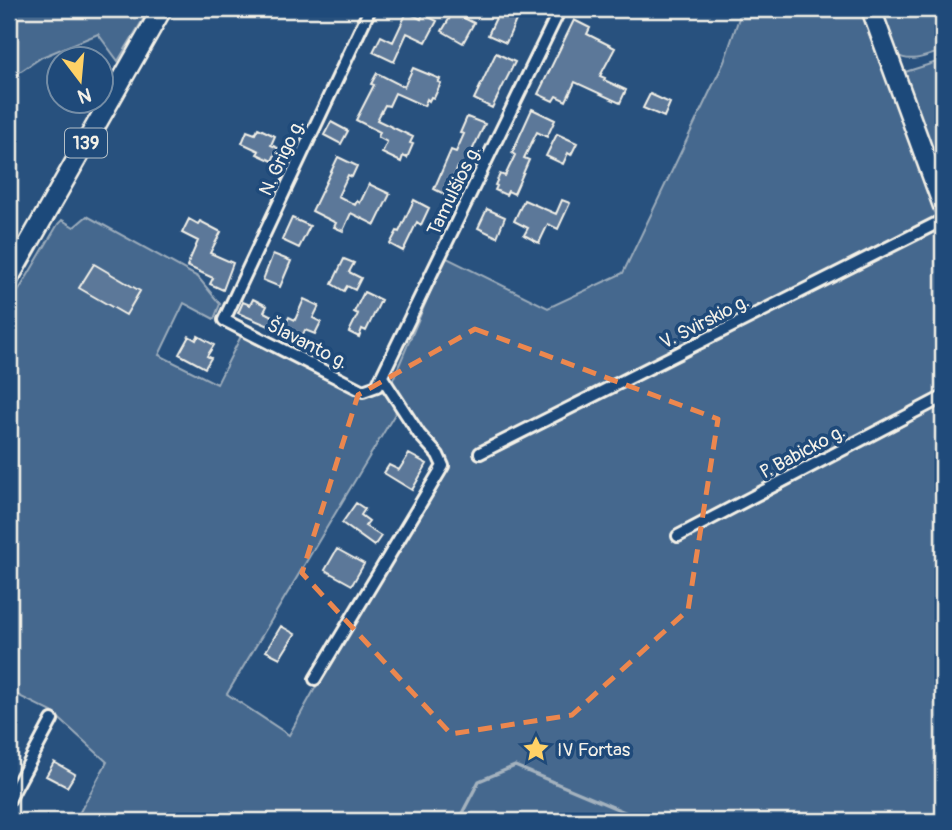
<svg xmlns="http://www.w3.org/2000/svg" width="952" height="830" viewBox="0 0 952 830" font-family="Pangolin,sans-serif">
	<rect width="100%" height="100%" fill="#28517e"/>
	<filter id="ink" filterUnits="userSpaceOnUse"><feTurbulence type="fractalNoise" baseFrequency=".0143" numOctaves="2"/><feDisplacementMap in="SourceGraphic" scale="14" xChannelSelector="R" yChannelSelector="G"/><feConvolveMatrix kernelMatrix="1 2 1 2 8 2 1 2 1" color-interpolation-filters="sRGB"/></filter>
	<g filter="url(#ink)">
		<path fill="#45688e" stroke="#9cacbb" stroke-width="2" d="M9,9H139L144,18L118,61L98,34L42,57L21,71L9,73Z
			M742,9H862L943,227V821H75L107,762L52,712L9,691V307L58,224L62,220L74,227L87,216L198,277L220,304L214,319L184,303L159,355L217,384L242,334L362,396L385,391L396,412L227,694L289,735L342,640L412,529L445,469L446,462L391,384L445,257L548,308L623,273L724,62Z
			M882,9H943V51C928,55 911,64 897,55Z
			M943,60V180L902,73Z"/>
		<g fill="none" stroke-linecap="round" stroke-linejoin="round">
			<path stroke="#a4b2be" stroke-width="3.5" d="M458,821L479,781L515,766L646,821"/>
		</g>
		<path fill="#5b7899" stroke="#f4f1e8" stroke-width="2" d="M455,9L465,11L462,17L474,23L463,43L442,31Z
			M500,9H521L506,43L488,35Z
			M407,12L421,19L423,14L437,21L426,42L407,33L394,62L373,52L381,36L393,42Z
			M574,20L590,28L587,34L615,48L600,76L605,78L604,80L626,90L620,103L575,82L566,101L556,96L553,101L538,94Z
			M496,53L515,62L492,108L474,99Z
			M413,68L440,79L438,82L441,83L434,98L431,97L429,101L427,99L424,106L395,93L389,106L385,105L377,120L413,137L410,143L413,144L407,158L403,156L401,162L382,153L387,142L378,137L380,132L356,120L374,85L371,84L377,73L404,87Z
			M650,94L670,103L664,117L643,108Z
			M532,109L555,120L547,137L537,132L524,158L529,160L514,194L508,191L506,195L495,190L497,186L495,185L500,174L505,176L515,155L512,153Z
			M467,117L485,124L463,169L458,167L446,195L434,189L451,150L456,152L464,134L460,133Z
			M331,122L348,131L341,144L324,135Z
			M258,128L275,136L271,145L278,148L272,161L257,154L259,151L242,143L247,131L255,134Z
			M557,134L577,143L571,155L568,153L563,164L546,156Z
			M338,157L357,166L352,177L348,175L338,196L355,205L357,201L360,203L369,184L390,194L375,225L351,213L343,231L334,227L336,223L312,211Z
			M414,200L429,208L421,225L417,222L403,251L390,244L397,231L399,232Z
			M524,200L556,214L562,200L570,203L558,229L548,224L539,243L524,235L528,228L514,221Z
			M487,209L505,217L497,237L478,228Z
			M292,218L310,226L299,248L282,240Z
			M189,219L198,224L200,221L221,232L210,253L233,263L223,290L210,284L213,278L187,266L198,241L182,233Z
			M273,254L291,261L280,287L263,280Z
			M344,259L354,263L349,272L361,278L355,290L347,286L344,291L332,284Z
			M94,264L140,291L126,315L79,288Z
			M364,292L381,300L366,331L362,329L359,337L349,332L358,314L354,312Z
			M253,299L267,306L264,312L286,323L289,317L295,320L304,299L319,306L313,318L321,322L315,334L305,330L300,341L293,340L273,331L274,328L238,313L243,302L250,305Z
			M189,336L196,340L198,336L214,345L207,356L211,358L205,368L179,354Z
			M409,454L427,464L412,490L384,473L389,465L399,470Z
			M356,503L365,509L361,515L369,521L365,526L381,536L374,546L342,523Z
			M337,549L364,564L352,585L325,570Z
			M281,626L295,634L280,658L266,651Z
			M54,762L75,774L67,787L46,776Z"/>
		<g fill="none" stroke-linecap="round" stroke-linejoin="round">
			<defs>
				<path id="street" d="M370,9L224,320L363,391L377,386L560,9
					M480,453L943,220
					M678,536L943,397
					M315,679L443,466L438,455L419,434L382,377
					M9,800L52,720"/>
				<path id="primary" d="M871,9L943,206
					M9,278L162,9"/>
			</defs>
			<use href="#street" stroke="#f4f1e8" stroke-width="16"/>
			<use href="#primary" stroke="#f4f1e8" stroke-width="23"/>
			<use href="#street" stroke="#1f4a7a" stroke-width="10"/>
			<use href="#primary" stroke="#1f4a7a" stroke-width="18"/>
		</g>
	</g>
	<path fill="none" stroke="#ec874e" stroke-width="5" stroke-dasharray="14 9" stroke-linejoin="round" d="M475,329L718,419L688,610L572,715L451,734L302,573L358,395Z"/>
	<defs>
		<symbol id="sight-bare" viewBox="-9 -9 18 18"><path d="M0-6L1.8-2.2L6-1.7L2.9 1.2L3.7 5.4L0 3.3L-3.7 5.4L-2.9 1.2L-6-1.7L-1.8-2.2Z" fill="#ffd166" stroke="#1f4a7a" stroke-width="2.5" paint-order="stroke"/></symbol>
	</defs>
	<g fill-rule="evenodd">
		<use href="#sight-bare" x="517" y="730" width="38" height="38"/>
	</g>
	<g text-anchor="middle" stroke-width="7" stroke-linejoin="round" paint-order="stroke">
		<rect fill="#1f4a7a" stroke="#b4bfc7" stroke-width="2" x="65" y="128.5" width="42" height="29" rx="5"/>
		<g font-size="18" font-weight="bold" fill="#f4f1e8">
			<text x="86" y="149">139</text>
		</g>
		<g font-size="19" fill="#f4f1e8" stroke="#1f4a7a">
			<text transform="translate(281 157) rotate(-65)" y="7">N. Grigo g.</text>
			<text transform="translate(453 190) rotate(-64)" y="7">Tamulšios g.</text>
			<text transform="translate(704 321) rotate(-27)" y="7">V. Svirskio g.</text>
			<text transform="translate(308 343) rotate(27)" y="7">Šlavanto g.</text>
			<text transform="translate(802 451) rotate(-28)" y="7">P. Babicko g.</text>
		</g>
		<g font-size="19" fill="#f4f1e8" stroke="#1f4a7a" text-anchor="start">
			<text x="557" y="756">IV Fortas</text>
		</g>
	</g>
	<rect width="952" height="830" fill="none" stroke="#1f4a7a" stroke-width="35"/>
	<rect x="18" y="18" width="917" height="795" fill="none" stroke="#f4f1e8" stroke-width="2.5" filter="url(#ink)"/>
	<g transform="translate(80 80) rotate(164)"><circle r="33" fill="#1f4a7a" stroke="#748da6" stroke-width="2"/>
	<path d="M0-5L12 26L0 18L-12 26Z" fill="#ffd166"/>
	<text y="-10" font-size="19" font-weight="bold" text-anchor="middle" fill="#f4f1e8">N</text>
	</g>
</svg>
